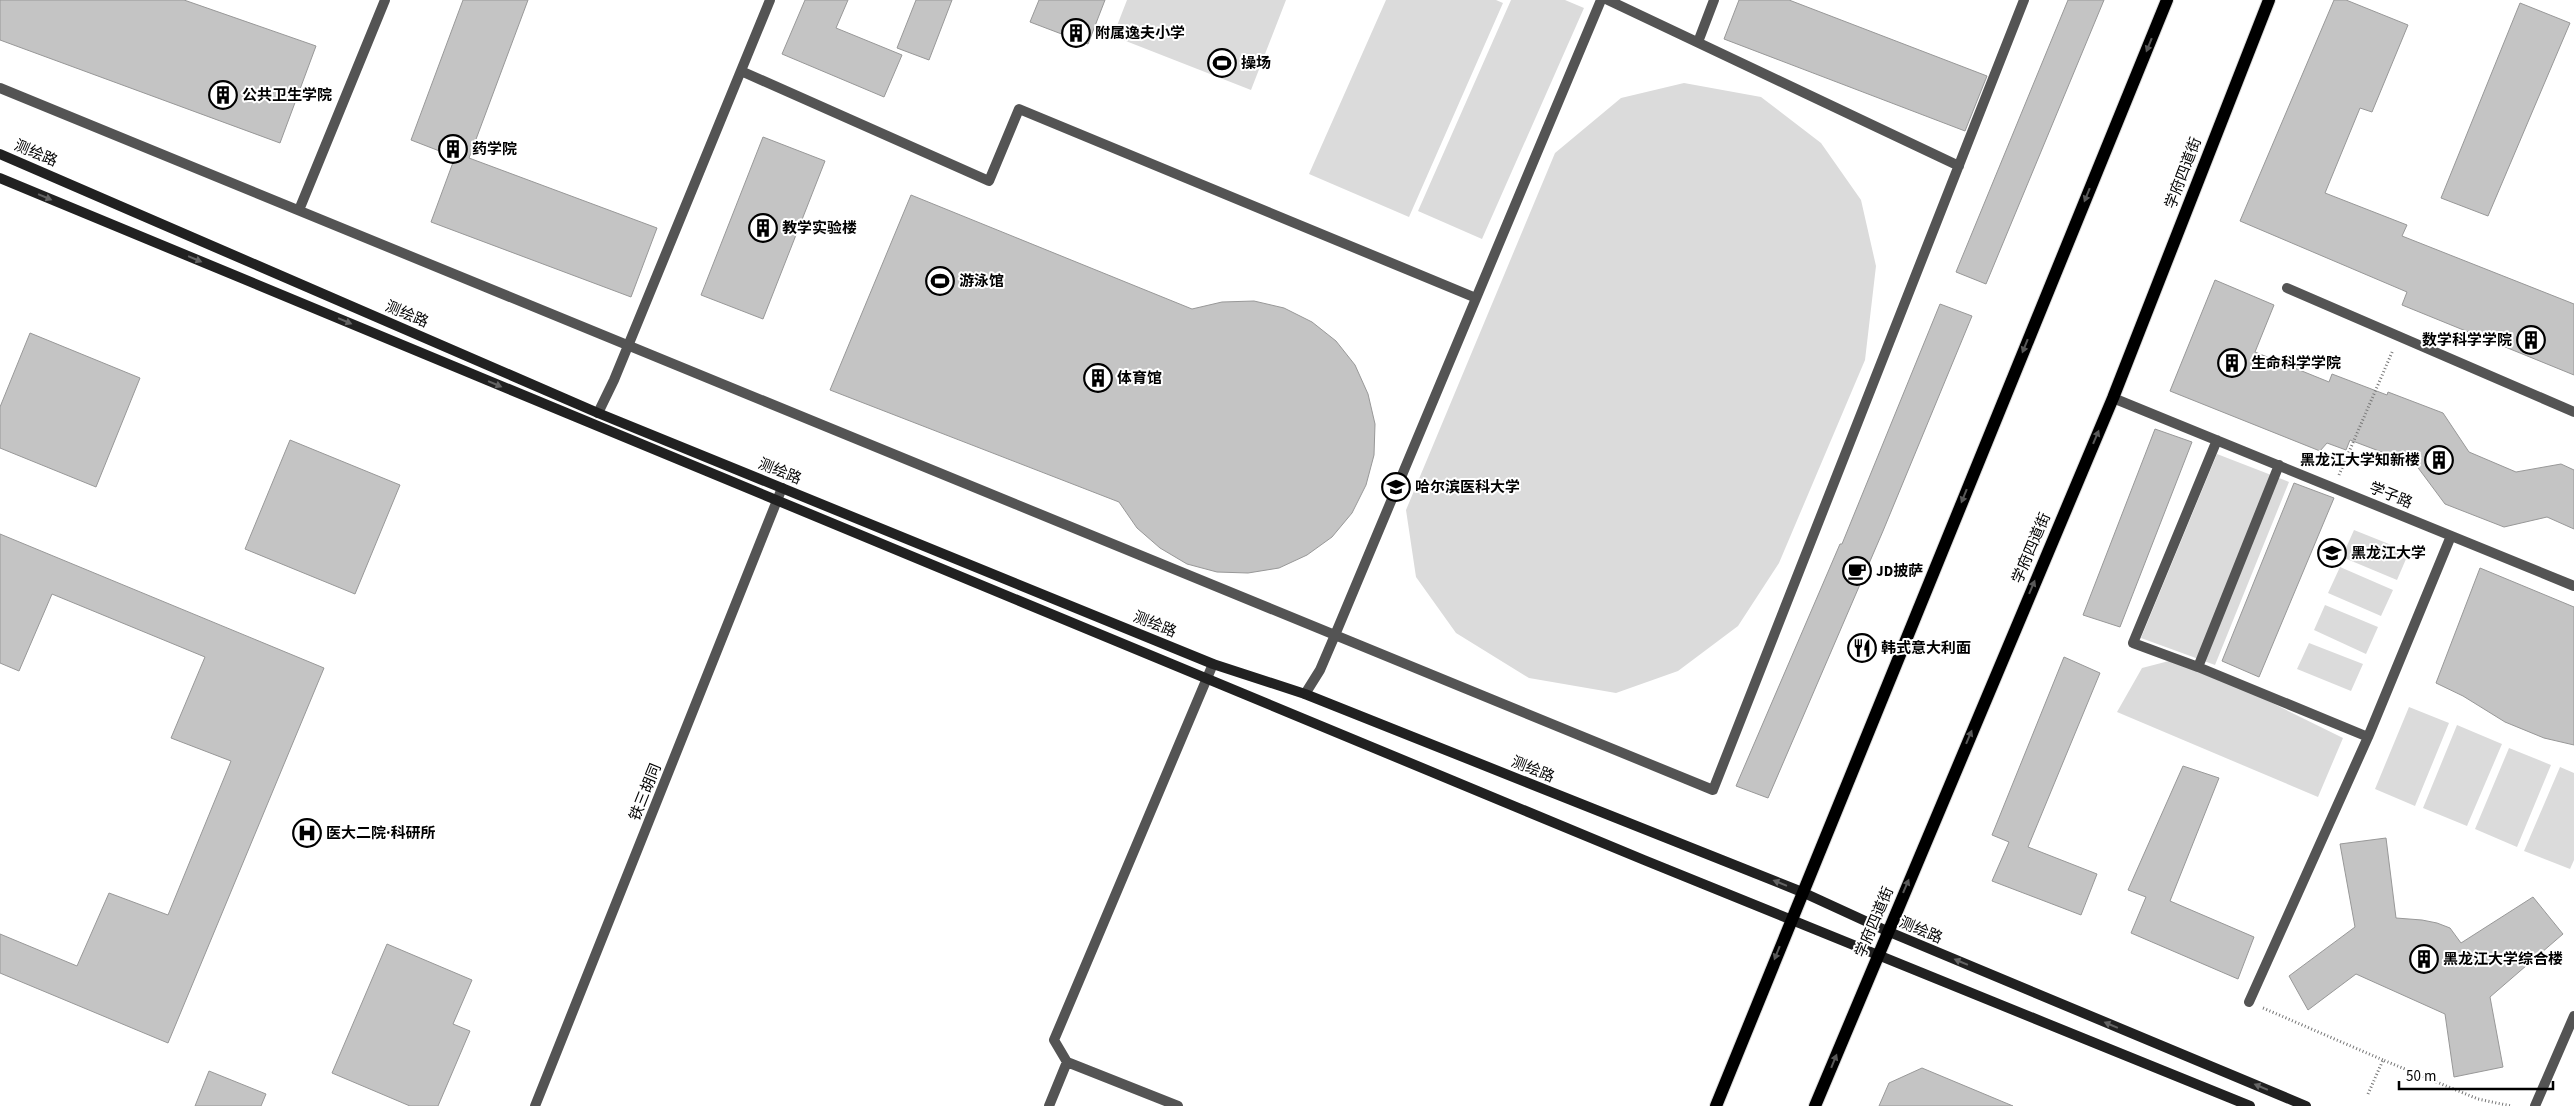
<svg xmlns="http://www.w3.org/2000/svg" width="2574" height="1106" viewBox="0 0 2574 1106" font-family="'Source Sans 3','Noto Sans SC',sans-serif">
	<rect width="100%" height="100%" fill="#fff"/>
	<path fill="#dbdbdb" d="M1127,0H1286L1251,90L1113,36Z
		M1386,0H1496L1503,3L1409,217L1309,174Z
		M1511,0H1565L1584,8L1482,239L1418,211Z
		M1684,83L1761,97L1821,143L1861,200L1876,266L1865,360L1779,563L1738,626L1678,671L1616,693L1529,678L1456,633L1416,577L1406,510L1555,153L1621,98Z
		M2217,454L2289,482L2215,665L2141,638Z
		M2354,530L2409,552L2397,580L2342,557Z
		M2340,567L2393,590L2381,616L2328,593Z
		M2325,605L2378,627L2366,654L2314,630Z
		M2309,643L2363,664L2351,691L2297,669Z
		M2169,661L2191,663L2343,738L2318,797L2117,712L2142,668Z
		M2409,707L2449,723L2415,806L2375,789Z
		M2457,725L2502,744L2467,826L2423,808Z
		M2509,748L2551,765L2517,847L2475,829Z
		M2560,767L2574,773V860L2570,869L2524,851Z"/>
	<path fill="#c4c4c4" stroke="#989898" d="M0,0H184L316,46L280,143L0,40Z
		M463,0H528L469,158L657,228L631,297L431,222L455,157L411,140Z
		M805,0H848L836,28L902,55L884,97L782,54Z
		M916,0H952L929,60L897,48Z
		M1039,0H1105L1088,44L1030,22Z
		M1739,0H1789L1987,76L1965,131L1724,39Z
		M2068,0H2104L1986,284L1956,272Z
		M2334,0H2346L2408,25L2372,112L2360,108L2325,193L2407,225L2402,236L2574,304V375L2402,305L2407,292L2240,221Z
		M2520,3L2570,23L2488,216L2441,198Z
		M763,137L825,161L763,319L701,295Z
		M911,195L1192,309L1222,302L1254,301L1284,308L1312,322L1336,341L1355,365L1368,394L1375,424L1374,455L1366,485L1352,513L1332,537L1307,555L1279,568L1248,573L1217,572L1187,564L1160,548L1137,528L1119,502L830,390Z
		M2215,280L2274,305L2255,352L2329,382L2332,374L2387,395L2388,392L2443,413L2469,452L2516,472L2561,464L2574,470V529L2547,517L2504,527L2445,504L2416,465L2350,440L2346,450L2327,443L2320,451L2170,391Z
		M1940,304L1972,316L1883,531L1768,798L1736,786L1840,544H1842Z
		M30,333L140,378L96,487L0,448V407Z
		M2155,429L2192,442L2120,627L2083,615Z
		M290,440L400,485L355,594L245,549Z
		M2294,483L2334,498L2259,677L2222,661Z
		M0,534L324,668L168,1043L0,973V934L77,966L109,893L168,915L231,761L171,738L205,657L52,594L19,671L0,663Z
		M2480,568L2574,607V745L2544,738L2505,722L2463,696L2436,683Z
		M2064,657L2100,673L2028,847L2097,874L2081,915L1992,881L2009,842L1992,835Z
		M2183,766L2219,778L2170,901L2254,937L2238,979L2131,933L2146,897L2128,890Z
		M2386,838L2396,918L2422,920L2437,923L2450,928L2461,943L2533,897L2563,934L2490,997L2503,1067L2454,1077L2445,1014L2356,974L2308,1010L2289,976L2355,927L2340,844Z
		M387,944L472,980L453,1024L470,1031L438,1106H410L332,1073Z
		M1922,1068L2013,1106H1879L1889,1083Z
		M209,1071L266,1094L261,1106H195Z"/>
	<g fill="none" stroke-linecap="round" stroke-linejoin="round">
		<defs>
			<path id="primary" d="M1716,1106L2167,0
				M1815,1106L2113,398L2269,0"/>
		</defs>
		<use href="#primary" stroke="#dbdbdb" stroke-width="14"/>
		<path stroke="#767676" stroke-width="3" stroke-dasharray="1 2.5" stroke-linecap="butt" d="M2339,475L2393,350
			M2263,1008L2383,1060
			M2368,1094L2383,1060L2478,1099L2511,1106"/>
		<path stroke="#545454" stroke-width="10" d="M1608,0L1959,166
			M1698,42L1714,0
			M741,71L989,181L1019,109L1476,298
			M0,88L1713,790L2024,0
			M299,210L385,0
			M2287,288L2574,412
			M2113,398L2574,586
			M598,413L614,380L770,0
			M2217,440L2133,643L2198,667L2279,465
			M2198,667L2368,737L2451,536
			M1305,694L1320,670L1335,635L1601,0
			M2249,1002L2368,737
			M1067,1062L1178,1106
			M1049,1106L1067,1062L1054,1040L1213,664
			M2535,1106L2574,1016"/>
		<path stroke="#545454" stroke-width="10" d="M535,1106L782,488"/>
		<path stroke="#212121" stroke-width="10" d="M0,154L598,413L1213,664L1305,694L1802,892L1887,931L2306,1106
			M0,178L1644,860L2250,1106"/>
		<use href="#primary" stroke="#000" stroke-width="12"/>
	</g>
	<defs><path id="oneway-solid" d="M-6-.8H1V-3.2L6.5 0L1 3.2V.8H-6Z" transform="scale(1.25)"/></defs>
	<g fill="#595959">
		<use href="#oneway-solid" transform="translate(2149 45) rotate(112)"/>
		<use href="#oneway-solid" transform="translate(2087 195) rotate(112)"/>
		<use href="#oneway-solid" transform="translate(2025 346) rotate(112)"/>
		<use href="#oneway-solid" transform="translate(2096 437) rotate(-67)"/>
		<use href="#oneway-solid" transform="translate(1964 496) rotate(112)"/>
		<use href="#oneway-solid" transform="translate(2032 587) rotate(-67)"/>
		<use href="#oneway-solid" transform="translate(1969 737) rotate(-67)"/>
		<use href="#oneway-solid" transform="translate(1906 886) rotate(-67)"/>
		<use href="#oneway-solid" transform="translate(1777 953) rotate(112)"/>
		<use href="#oneway-solid" transform="translate(1834 1061) rotate(-68)"/>
	</g>
	<g fill="#646464">
		<use href="#oneway-solid" transform="translate(45 197) rotate(23)"/>
		<use href="#oneway-solid" transform="translate(195 259) rotate(23)"/>
		<use href="#oneway-solid" transform="translate(345 321) rotate(23)"/>
		<use href="#oneway-solid" transform="translate(495 384) rotate(23)"/>
		<use href="#oneway-solid" transform="translate(1780 883) rotate(-158)"/>
		<use href="#oneway-solid" transform="translate(1961 962) rotate(-157)"/>
		<use href="#oneway-solid" transform="translate(2111 1025) rotate(-157)"/>
		<use href="#oneway-solid" transform="translate(2261 1087) rotate(-157)"/>
	</g>
	<defs>
		<symbol id="building-ring" viewBox="-11 -11 22 22"><circle r="9.5" fill="#fff" stroke="#000" stroke-width="1.5"/><path d="M-4-6H4V6H1V3H-1V6H-4ZM-2.5-4.3h1.7v1.8h-1.7ZM.8-4.3h1.7v1.8H.8ZM-2.5-1h1.7V.8h-1.7ZM.8-1h1.7V.8H.8Z" fill="#000"/></symbol>
		<symbol id="stadium-ring" viewBox="-11 -11 22 22"><circle r="9.5" fill="#fff" stroke="#000" stroke-width="1.5"/><path d="M0-5a6.5 5 0 1 0 0 10a6.5 5 0 1 0 0-10ZM-3.5-1.8h7v3.6h-7Z" fill="#000"/></symbol>
		<symbol id="university-ring" viewBox="-11 -11 22 22"><circle r="9.5" fill="#fff" stroke="#000" stroke-width="1.5"/><path d="M0-5L7-2L0 1L-7-2ZM-4 1L0 2.5L4 1V4Q0 6-4 4Z" fill="#000"/></symbol>
		<symbol id="cafe-ring" viewBox="-11 -11 22 22"><circle r="9.5" fill="#fff" stroke="#000" stroke-width="1.5"/><path d="M-5.5-4.5H6V0H3Q3 3.5 0 3.5H-2.5Q-5.5 3.5-5.5 0ZM3-3.2v2h1.7v-2ZM-6 4.5H4V6H-6Z" fill="#000"/></symbol>
		<symbol id="restaurant-ring" viewBox="-11 -11 22 22"><circle r="9.5" fill="#fff" stroke="#000" stroke-width="1.5"/><path d="M-5-6h1v4h1v-4h1v4h1v-4h1v5L-1.5 .5V6h-2V.5L-5-1ZM5-6V6H3V1.5H1.5Q1.5-4 5-6Z" fill="#000"/></symbol>
		<symbol id="hospital-ring" viewBox="-11 -11 22 22"><circle r="9.5" fill="#fff" stroke="#000" stroke-width="1.5"/><path d="M-5-5h3v3.5h4V-5h3V5h-3V1.5h-4V5h-3Z" fill="#000"/></symbol>
	</defs>
	<g fill-rule="evenodd">
		<use href="#building-ring" x="1060" y="17" width="32" height="32"/>
		<use href="#stadium-ring" x="1206" y="47" width="32" height="32"/>
		<use href="#building-ring" x="207" y="79" width="32" height="32"/>
		<use href="#building-ring" x="437" y="133" width="32" height="32"/>
		<use href="#building-ring" x="747" y="212" width="32" height="32"/>
		<use href="#stadium-ring" x="924" y="265" width="32" height="32"/>
		<use href="#building-ring" x="2515" y="324" width="32" height="32"/>
		<use href="#building-ring" x="2216" y="347" width="32" height="32"/>
		<use href="#building-ring" x="1082" y="362" width="32" height="32"/>
		<use href="#building-ring" x="2423" y="444" width="32" height="32"/>
		<use href="#university-ring" x="1380" y="471" width="32" height="32"/>
		<use href="#university-ring" x="2316" y="537" width="32" height="32"/>
		<use href="#cafe-ring" x="1841" y="555" width="32" height="32"/>
		<use href="#restaurant-ring" x="1846" y="632" width="32" height="32"/>
		<use href="#hospital-ring" x="291" y="817" width="32" height="32"/>
		<use href="#building-ring" x="2408" y="943" width="32" height="32"/>
	</g>
	<g text-anchor="middle" stroke-width="4" stroke-linejoin="round" paint-order="stroke">
		<g font-size="15" font-weight="bold" fill="#000" stroke="#fff" text-anchor="start">
			<text x="1095" y="38">附属逸夫小学</text>
			<text x="1241" y="68">操场</text>
			<text x="242" y="100">公共卫生学院</text>
			<text x="472" y="154">药学院</text>
			<text x="782" y="233">教学实验楼</text>
			<text x="959" y="286">游泳馆</text>
			<text x="2512" y="345" text-anchor="end">数学科学学院</text>
			<text x="2251" y="368">生命科学学院</text>
			<text x="1117" y="383">体育馆</text>
			<text x="2420" y="465" text-anchor="end">黑龙江大学知新楼</text>
			<text x="1415" y="492">哈尔滨医科大学</text>
			<text x="2351" y="558">黑龙江大学</text>
			<text x="1876" y="576">JD披萨</text>
			<text x="1881" y="653">韩式意大利面</text>
			<text x="326" y="838">医大二院·科研所</text>
			<text x="2443" y="964">黑龙江大学综合楼</text>
		</g>
		<g font-size="15" fill="#000" stroke="#fff">
			<text transform="translate(36 153) rotate(23)" y="5">测绘路</text>
			<text transform="translate(2183 173) rotate(-69)" y="5">学府四道街</text>
			<text transform="translate(407 314) rotate(23)" y="5">测绘路</text>
			<text transform="translate(780 471) rotate(22)" y="5">测绘路</text>
			<text transform="translate(2391 495) rotate(22)" y="5">学子路</text>
			<text transform="translate(2031 548) rotate(-67)" y="5">学府四道街</text>
			<text transform="translate(1155 624) rotate(22)" y="5">测绘路</text>
			<text transform="translate(1533 769) rotate(22)" y="5">测绘路</text>
			<text transform="translate(645 792) rotate(-68)" y="5">铁三胡同</text>
			<text transform="translate(1874 922) rotate(-67)" y="5">学府四道街</text>
			<text transform="translate(1921 930) rotate(23)" y="5">测绘路</text>
		</g>
	</g>
	<path d="M2399 1081v8h154v-8" fill="none" stroke="#000000" stroke-width="2.5"/>
	<text x="2406" y="1081" font-size="15" fill="#000000" stroke="#ffffff" stroke-width="4" paint-order="stroke">50 m</text>
</svg>
